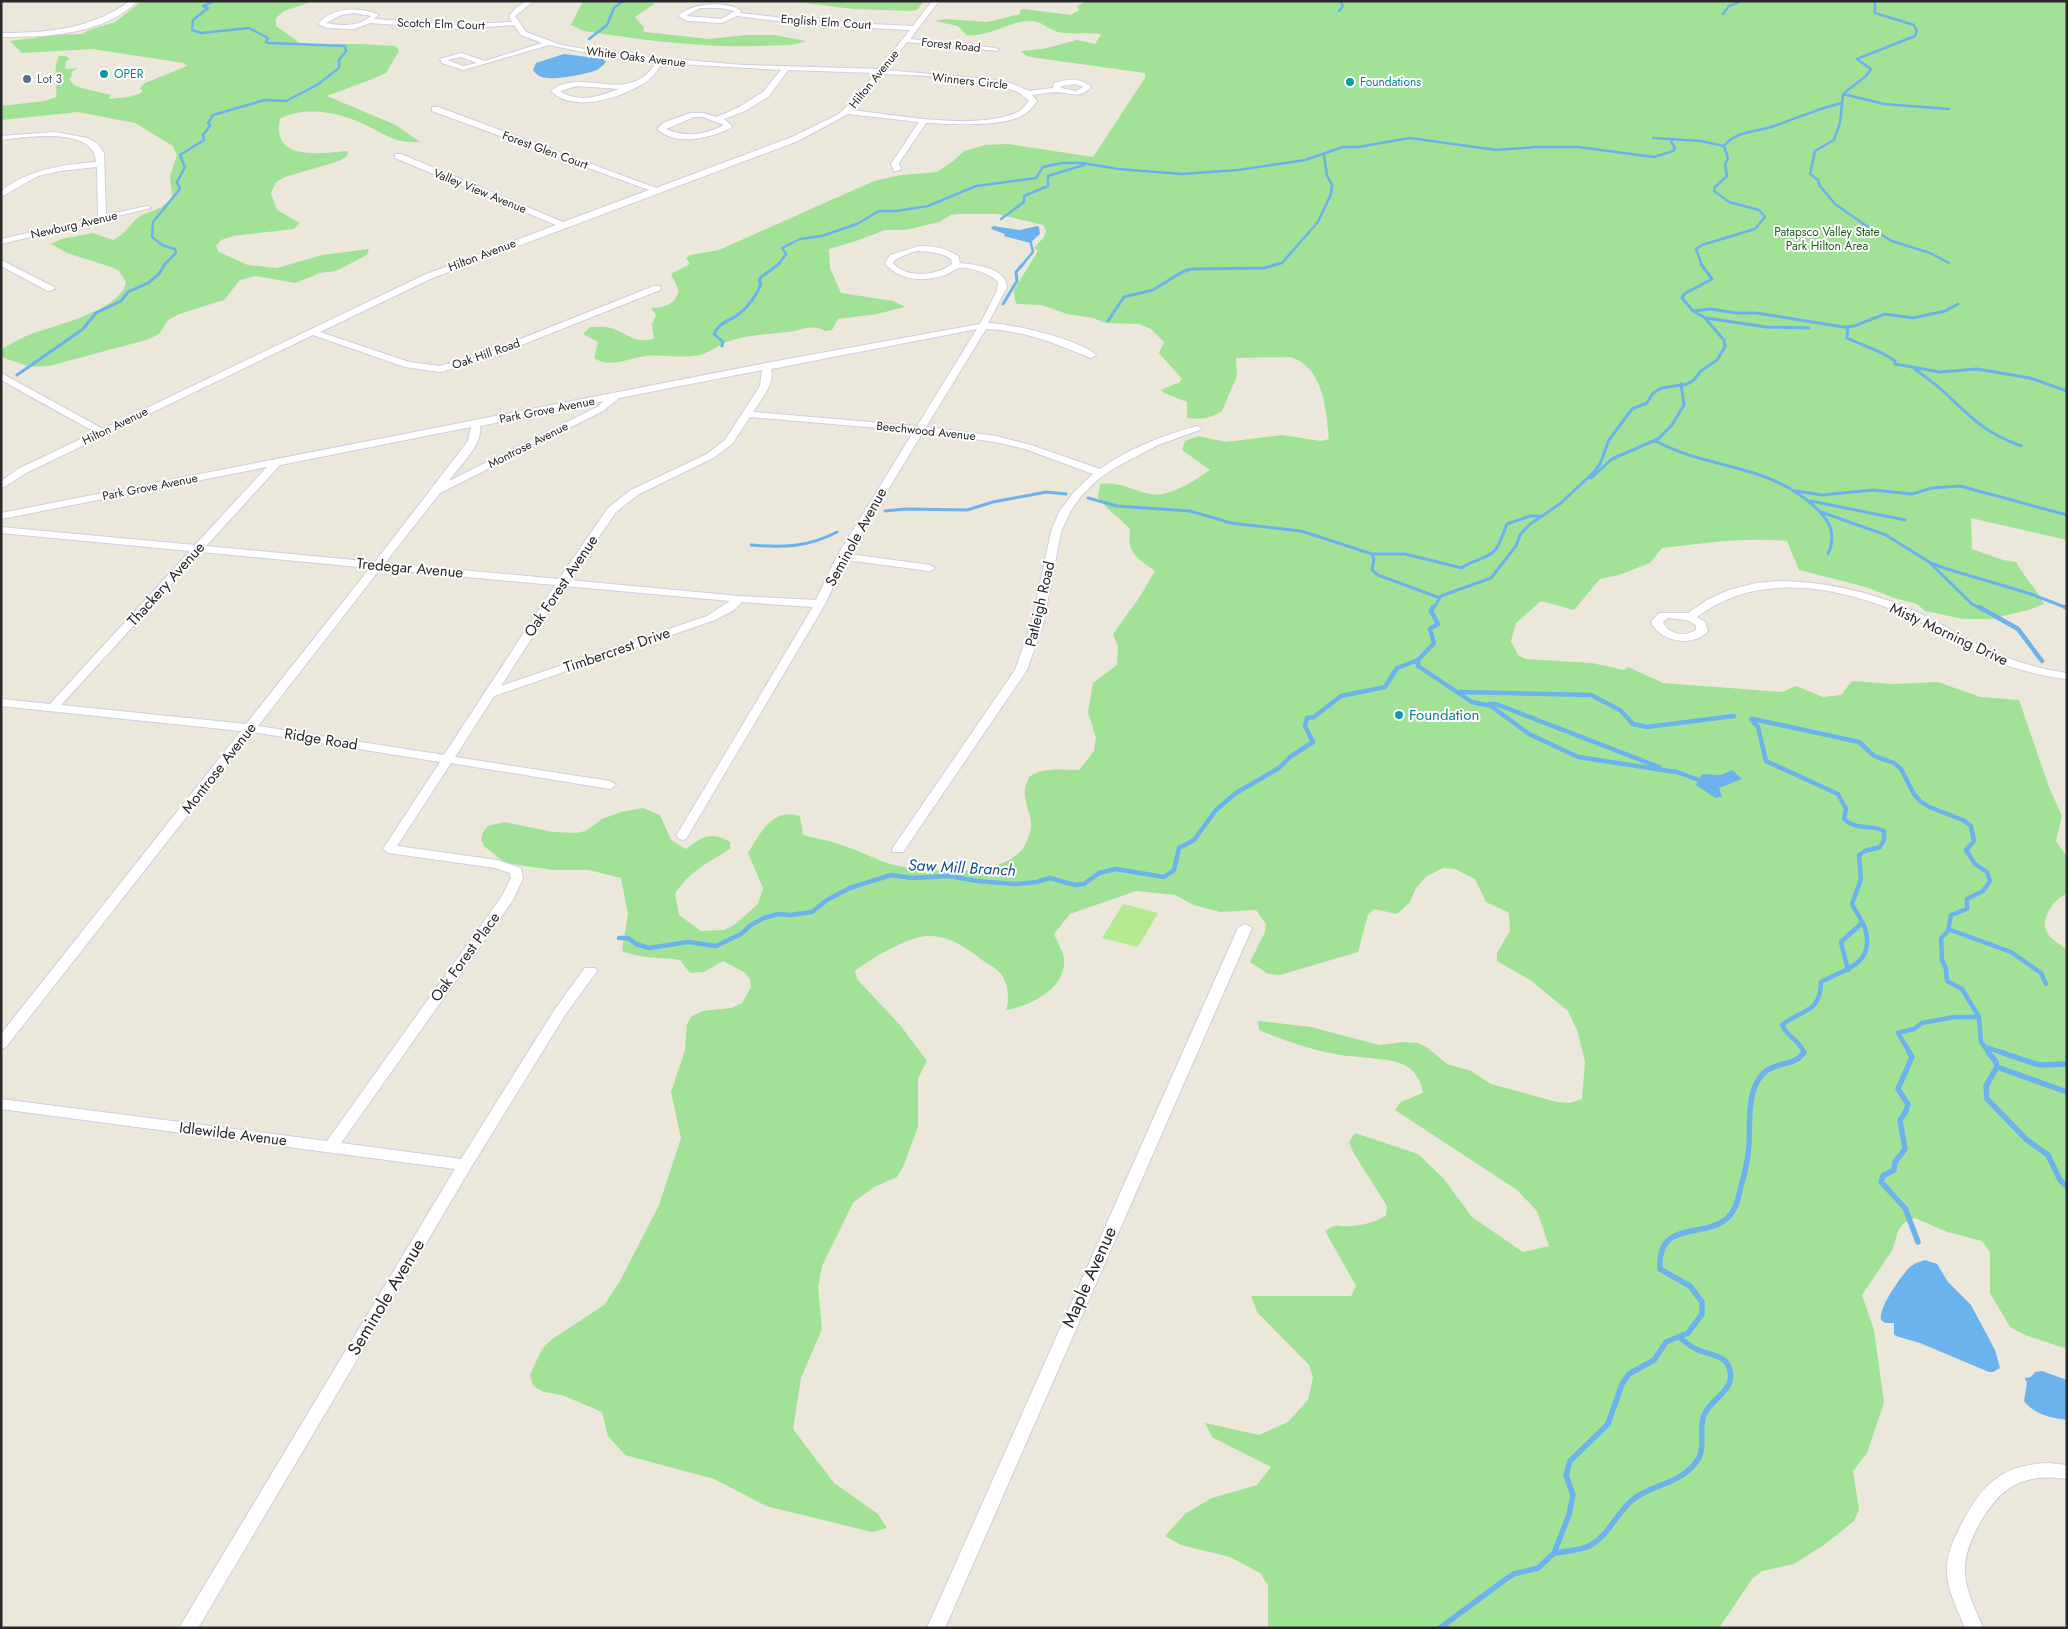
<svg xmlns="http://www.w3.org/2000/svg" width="2068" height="1629" viewBox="0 0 2068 1629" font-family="Jost,sans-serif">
	<rect width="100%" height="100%" fill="#ebe7da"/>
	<path fill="#a2e296" d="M142,1H314L284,11L276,18V26L300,43L309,44H361L396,46L399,51L386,73L370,80L327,96L396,125L420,142C393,144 382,132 359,122C336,112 303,106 280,119C271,162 321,153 348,151L347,156L339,161L285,177L276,182L271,193L277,210L300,223L294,229L233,236L221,240L216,246L219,252L248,265L277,268L322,255L369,249L367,255L336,271L320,273L295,283L256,276L240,280L224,300L179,314L168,320L159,334L146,340L49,366L31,367L1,357L2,349C9,345 17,340 26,336C50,326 122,311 126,282L119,271L111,267L67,253L51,244L62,239L93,233L113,240C129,232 128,225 139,217C154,208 158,213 172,197L170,176L177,155L173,146L135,123L78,112L1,120V106L45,101L56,97C58,84 52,68 59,56H65L70,59L66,61L65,69L78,68L71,72L72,75L69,79L74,85L81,88L111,95L109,99L128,97L139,94L143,91L140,89L141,86L145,83L187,66L184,63L92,49L22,53L10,41L55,35L83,34L89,30L115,22Z
		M583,1H654V4L635,17L644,27L643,31L645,32L709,39L746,35H774L806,41C791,47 776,45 760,46C701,48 643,40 584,31L571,25Z
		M792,1H924L917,10L911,11L852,9Z
		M1087,1H2067V540L1971,518L1972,549L2003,560L2016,562C2024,577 2036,588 2044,604L2028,610L1991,619H1963L1925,611L1917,604L1894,598L1866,587L1799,570L1787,541C1745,537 1704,543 1662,548L1650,563L1619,575L1600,579L1574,610L1541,601L1516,623L1511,641L1518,655L1526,659L1592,663L1624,670L1628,667L1663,683L1782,692L1796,686L1823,697L1841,695L1852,681L1893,684L1938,682L1980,697L2019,700L2049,787L2062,816L2056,841L2067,857V894C2054,898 2038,921 2048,934C2052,940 2061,945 2067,950V1349L2025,1335L2010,1327L1990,1293V1252L1982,1241L1947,1232L1915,1218L1904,1223L1898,1231L1893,1249L1862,1295L1874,1330L1884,1403L1867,1453L1853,1471L1859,1510L1854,1521L1824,1545L1794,1564L1762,1571L1752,1579L1719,1628H1268V1585L1260,1573L1230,1557L1181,1545L1165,1536L1186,1513L1212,1498L1257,1485L1271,1467L1212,1437L1205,1423L1259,1435L1288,1422L1308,1400L1313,1377L1309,1365L1257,1312L1251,1296H1351L1356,1286L1325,1231C1339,1222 1337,1228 1351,1226C1364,1225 1375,1222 1386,1216L1387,1206L1353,1152L1349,1142L1355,1133L1418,1154L1444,1179L1472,1217L1523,1252L1549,1246L1537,1211L1517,1190L1395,1110L1401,1102L1423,1093C1422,1084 1416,1072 1408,1067C1393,1057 1358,1058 1340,1055C1312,1050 1285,1041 1259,1030L1258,1021L1311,1027L1379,1045L1404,1042L1418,1043L1428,1048L1447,1064L1471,1071L1491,1084L1557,1102L1570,1103L1582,1099L1585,1062L1577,1030L1568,1011L1530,980L1497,961V953L1510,931L1509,913L1486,902L1475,879L1455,869L1443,868L1427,876L1416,888L1410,902L1397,914L1374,909L1368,915L1358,952L1280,975L1268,974L1250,962L1265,932L1266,924L1256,910L1220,912L1194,905L1175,895L1136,891L1070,914L1054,934C1057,942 1064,952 1064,960C1066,989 1030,1006 1006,1010C1010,1001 1008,982 1001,974C997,969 990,965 985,962C968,949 950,935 927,936C910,936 868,960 855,971L857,979L900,1025L927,1061L918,1078V1127L903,1167L897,1177L874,1187L853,1203L822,1266L818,1287L822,1329L801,1378L793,1429L834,1483L878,1514L887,1528L872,1532L766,1506L714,1479L625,1455L608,1436L602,1412L562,1395L544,1392L533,1386L530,1375L542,1349L551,1340L604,1305L620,1281L659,1205L681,1138L671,1092L685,1050L687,1024L692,1016L703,1011L731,1008L742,1003L751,987L750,979L744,972L723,961L704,972L690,973L680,960C661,957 639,959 622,951L628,914L621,878L589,870H553L505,863L484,846L481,839L483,832L488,826L504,822L553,832L575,833L586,831L602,819L621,812L643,808L660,815L671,840L686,849C703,836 711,831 730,842V849C708,863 689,871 675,894L679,915L701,931L724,930L734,925L758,904L763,888L748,853C760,833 773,807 800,816L803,835C818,839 833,841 847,847C863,852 878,861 894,865C925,872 1009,880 1026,843C1037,820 1027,816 1025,795C1024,790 1027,782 1029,777C1043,767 1062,770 1079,770L1094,751L1096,738L1088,712L1093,683L1117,665L1118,646L1113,634L1139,598L1155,571C1136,557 1127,554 1130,529C1124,522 1099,502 1098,497C1098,493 1100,488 1100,484C1119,481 1132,490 1150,494C1169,498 1195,480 1210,470L1182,450L1185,441L1198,436L1226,442L1282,435L1321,441L1329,439C1326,410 1324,368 1291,357L1236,358L1237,376L1222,411C1213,418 1199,420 1187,418V402L1164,393L1161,390L1180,382L1182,379L1159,353L1164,342L1151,329L1139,324L1105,323L1093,318L1067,314L1042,305L1017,304L1015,300L1014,290L1038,251L1034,248L1044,237L1046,231L1043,225L997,214H958L951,215L939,222L906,230H885L856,241L829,249L830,268L841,293L893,301L905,307L877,314L838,319L832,330L825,331C813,323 800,331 788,332C767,334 747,335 727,342C718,345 709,353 700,355C682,359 664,354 646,356C628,358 610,369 594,358L598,342L583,334L590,327C597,327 605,326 611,328C628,333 634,344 654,339L652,324L656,315L651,308C666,307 674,305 679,291L671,274L690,264L686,258L690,255L719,250L874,181L901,175L937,172L953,161L964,151L985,145L1008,144L1093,157L1145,78V73L1037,58L1026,56L1021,51L1043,49L1077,40L1095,44L1101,34C1087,32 1072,35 1058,32C1049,30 1043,22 1033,21C1009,20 990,38 966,35L958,26L935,21L945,19L987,22L1020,14V10L1024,9L1071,15L1079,10L1077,6Z"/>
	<path fill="#b4e991" d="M1123,904L1158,913L1138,947L1102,938Z"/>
	<path fill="#6cb3ed" d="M564,54L603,59L606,62C603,65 600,68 597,70C588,74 551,81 542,77C538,76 535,73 533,70L536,63Z
		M993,226L1020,230L1037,226L1039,227L1040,234L1030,243L1004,236L1005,234L991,229Z
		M1732,770L1742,779L1719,788L1722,797L1715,798L1696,785L1702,774L1721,775Z
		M1925,1260L1937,1264L1948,1282L1971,1305L1995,1350L2000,1368L1993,1372H1989L1920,1343L1896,1336L1894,1334V1323H1885L1881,1320C1878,1308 1901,1276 1910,1267C1915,1263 1919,1262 1925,1260Z
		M2042,1371L2067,1380V1420C2050,1418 2034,1414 2024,1401L2027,1383L2025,1378L2031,1377L2035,1372Z"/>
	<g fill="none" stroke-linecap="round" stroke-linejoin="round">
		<path stroke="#6cb3ed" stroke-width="2.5" d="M1875,1V13L1914,25L1917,31L1915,36L1857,59L1871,69L1866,76L1843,94L1840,123L1834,140L1815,151L1810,174L1818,180L1820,186L1835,204L1868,227L1892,241L1930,253L1949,263
			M1339,11L1343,6L1340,1
			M1723,14L1729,6L1741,1
			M589,39L607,25L614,8L623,1
			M1843,94L1884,104L1949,109
			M1653,138L1701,141L1724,146
			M1724,146C1735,131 1758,132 1774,126C1797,118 1818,109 1841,103
			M1001,219L1024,202V196L1048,186V176L1084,165
			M164,265L176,253L175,249L162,245L152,237L153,222L180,189L177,182L185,167L180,155L204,140L203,135L210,126L208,123L213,115L265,100L286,101L317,85L339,68V60L346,51L345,46L269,43L266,42L268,38L249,28L201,33L192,30L193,20L208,8L203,6L214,1
			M778,265L786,254L782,248L800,239L822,236L857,224L879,211H896L928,206L976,186L1036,178L1043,167L1062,163H1083L1118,169L1182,174L1238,170L1305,160L1343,147H1358L1410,138L1496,150L1536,147H1578L1654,157L1673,151L1675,148L1671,142L1672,140
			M1022,265L1033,252L1030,239
			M1273,265L1282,263L1318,222L1331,194L1332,185L1327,176L1324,155
			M1702,265L1696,249L1702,245L1755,229L1765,217L1759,210L1729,202L1714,191L1715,187L1727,176L1725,164L1728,158L1724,146"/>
		<path stroke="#6cb3ed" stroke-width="3" d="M1003,304L1017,281L1016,272L1023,264
			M1693,311L1711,309L1736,313H1756L1844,327L1854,326L1885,314L1913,318L1945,311L1958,304
			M1706,318L1766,327L1809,328
			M1108,321L1124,297L1153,290L1182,272L1191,269L1264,268L1278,264
			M1846,327L1848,329L1847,338C1863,346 1881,350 1895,361V364L1940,372L1977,369L2030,378L2067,391
			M722,346L723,342L714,334C719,322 730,321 739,314C748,307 757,295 761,284L759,280L761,277L779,264
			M1915,369C1924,376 1934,383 1943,391C1971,417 1983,432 2021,446
			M17,375L83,329L96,313L121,301L128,292L148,283L159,274L165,264
			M1654,440C1707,470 1766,462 1815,507C1830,521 1837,534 1828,554
			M1591,478L1612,459L1658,439L1672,425L1684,405L1681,384
			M1796,491L1822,495L1873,490L1912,494L1932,488L1960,486L2067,515
			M1088,498L1117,506L1190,511L1231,523L1301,531L1372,554H1405L1462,568C1472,560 1483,560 1492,553C1500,547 1503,533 1507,524L1530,516H1541
			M1811,501L1905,520
			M885,511L905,509L967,510L993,502L1046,492L1066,494
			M1821,512L1886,535L1929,562L1944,568L2031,594L2067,608
			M751,545C782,548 809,547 837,532
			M1372,554L1374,559L1372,570L1378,575L1440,598
			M1930,563L1972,604L1981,609
			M1433,609L1441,596L1491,578L1516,546L1520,535L1529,525L1561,503L1594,472L1600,464L1609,440L1632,409L1647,403L1653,393L1662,388L1687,384L1694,380L1701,371L1717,360L1725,347L1724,340L1704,317L1693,311L1682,298L1684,294L1712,279L1701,264"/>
		<path stroke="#6cb3ed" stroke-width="4.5" d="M1979,607L2018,629L2042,661
			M2065,607L2067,608
			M1418,660V666L1472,702L1491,706L1529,734L1578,757L1676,772
			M1459,692L1591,695L1620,710L1633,724L1647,727L1734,716
			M1489,704H1496L1659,767
			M1751,719L1758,727L1766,761L1838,794L1846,809L1844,819C1856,831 1871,824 1884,831V840L1880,847L1865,851L1859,855L1861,879L1852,904C1856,912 1862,920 1865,928C1876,965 1844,969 1821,982C1821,1013 1802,1009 1782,1025C1787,1037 1801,1041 1804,1053
			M1753,719L1859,742L1874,756L1894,763L1901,769L1914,794L1920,801L1929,807L1963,820L1971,826L1974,841L1966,850L1975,864L1987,872L1990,881L1983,891L1967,899V909L1951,915L1948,931L1941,938L1942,960L1946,969L1947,981L1962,989L1979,1017L1981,1042L1989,1053
			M1674,771L1699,780
			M1948,929L2011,952L2041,973L2046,984
			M619,938H628L636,944L649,948L688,942L716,946L741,934L751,925L764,918L778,914L790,915L812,912L827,900L850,888L891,875L912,878L949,876L977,881L1015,884L1037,882L1050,878L1075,885L1084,884L1099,873L1116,869L1164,877L1174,870L1179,848L1194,840L1216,810L1236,793L1279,768L1290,757L1313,742L1305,726L1307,718L1314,717L1341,696L1385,687L1397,668L1418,660L1434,643L1430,629L1438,624L1431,611L1433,607
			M1848,970L1841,942L1862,923
			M1985,1047L2004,1053
			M1910,1053L1898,1033L1914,1029L1922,1023L1954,1017H1979"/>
		<path stroke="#6cb3ed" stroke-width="5.5" d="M1909,1052L1912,1057L1898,1089L1908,1104L1906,1111L1900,1120L1905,1149L1895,1162L1894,1170L1883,1176L1881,1182L1905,1208L1918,1242
			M1988,1052L1996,1062L1997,1067L1986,1086L1987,1099L2027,1140L2048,1155L2060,1180L2067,1187
			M2000,1052L2039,1065L2067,1064
			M1997,1067L2067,1092
			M1554,1553C1566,1551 1580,1551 1591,1545C1610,1534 1618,1510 1635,1498C1656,1483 1679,1485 1697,1461C1707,1447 1697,1428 1705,1413C1714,1396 1739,1388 1728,1365C1723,1355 1707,1354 1698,1350C1691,1347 1685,1342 1679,1337
			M1440,1628L1506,1579L1514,1574L1538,1568L1554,1553L1569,1515L1573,1495L1566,1475L1570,1461L1608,1424L1622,1384L1629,1374L1654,1360L1666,1342L1688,1333L1702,1314V1302L1690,1286L1660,1269C1657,1220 1702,1238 1725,1220C1736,1212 1738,1199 1741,1186C1745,1173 1748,1159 1749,1145C1750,1127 1748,1109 1753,1092C1765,1054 1792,1072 1804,1052"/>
		<defs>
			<path id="minor" d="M130,1H138C102,35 48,37 1,37V33C48,33 92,29 130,1Z
				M526,1H534L515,16L526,32L561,45L613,54L743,65L879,69L910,30L810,25L737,16L722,23L688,21L678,16C690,3 728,0 741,11L740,13L810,21L913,26L932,1H939L910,39L996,48L999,50L998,51L907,42L885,70L989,79L1013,84L1029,91L1053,88L1054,83C1067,79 1081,77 1091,87C1081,99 1070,93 1057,92C1048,92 1040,94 1032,95L1037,101C1034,105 1030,110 1026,113C1008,128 950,124 926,123L901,160L899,164L901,169L897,171H894L891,164L919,122L848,114L798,141L430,279L320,332L409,362L440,366L475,357L654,286H660V290L481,361L440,372L405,367L313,335L26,473L1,489V481L18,469L95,432L1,380V373L103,429L424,275L556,225L395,158V154H401L563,222L649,190L432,111V107H438L656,188L792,137L839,114L857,96L876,73L788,70L769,96L745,111L724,119L732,126L731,128C709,138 678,147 657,129L663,123L690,113H703L717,117L739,107L763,92L781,70L663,63C658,69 653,77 647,81C624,97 574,114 551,91C578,69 616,97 643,77C648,74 652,68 656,63L613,58L549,45L463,70L442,63L440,59L461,53L485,61L542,43L521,35L514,25L456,29L370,23L354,29L327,28L318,24C333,7 357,7 377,14L378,15L374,19L456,25L512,22L509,16L516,8ZM700,8H720L735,11L721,19L686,16ZM354,13L371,16C359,27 340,26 326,23L341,15ZM461,57L477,63L463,66L447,60ZM882,74C916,76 1008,75 1029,101C1026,105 1022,110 1018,112C978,131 896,115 852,110ZM1076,84L1083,87L1076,91L1061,88V86ZM577,86L619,89C600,96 579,104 560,91ZM694,117H703L724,125C705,135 686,138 666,129Z
				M55,132L87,138L97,143L104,153L106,215L147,206L151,208L1,244V239L98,217L97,167L60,171L38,176L1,197V191C29,169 62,165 96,162C95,126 25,137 1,140V136Z
				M919,246C933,246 946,248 958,256L960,263C976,265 1005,267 1007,287L988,323C1012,324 1079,339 1096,355L1091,358L1088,357C1055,343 1022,330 986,329L926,427L996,436L1031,445L1100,469C1128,449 1163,435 1197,426L1202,429L1158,445L1116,467L1097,480L1081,496L1070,512L1061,532L1043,625L1027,670L903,852H893L892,849L1015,670L1031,625L1051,532L1059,512L1074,492L1093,474L1025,449L996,442L923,432L849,554L930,565L935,568L930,571L846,560L825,604L686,839L682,840L676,836L813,607L742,602L734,610L715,620L494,696L455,757L610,781L616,785L610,789L451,763L397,846L497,860L521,868L523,878L513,900L341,1143L461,1159L555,1009L585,968H595L597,971L565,1015L470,1169L198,1628H179L455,1169L1,1109V1099L327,1141L502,896L511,878L510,873L495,868L389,853L383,849L440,762L253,732L6,1047L1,1049V1034L241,731L1,706V699L50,704L190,551L1,533V527L195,545L267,467L1,519V513L766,363L980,324L997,291L998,282C992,274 968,266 959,268C955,269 950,273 945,275C925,282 898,281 885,263L890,255ZM915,251C928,251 940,252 951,259L952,264C937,276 906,279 893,263L896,259ZM977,329L917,426L753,412C761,399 775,384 771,369ZM762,370L760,386L725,440L707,454L631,490L608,508L559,579L385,563L440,493L603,411L619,398ZM604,401L597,407L449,481C459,466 483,445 480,426ZM750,417L914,431L837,556L816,600L739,596L569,580L616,512L639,494L713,458L732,444ZM471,427L468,441L375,562L206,546L280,465ZM201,552L370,568L246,724L61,705ZM380,569L555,585L444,755L258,726ZM565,586L730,601L707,616L501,686Z
				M1,260L54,287L55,289L48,291L1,266Z
				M1780,581C1825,582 1868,591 1910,609C1937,620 1960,637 1987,649C2012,661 2039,669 2067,673V679C2040,676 2015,669 1990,659C1967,650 1946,635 1923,623C1854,590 1764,566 1697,617L1705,622L1708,631C1693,648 1660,642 1651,622L1658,614L1662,613H1688L1707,600L1729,590L1756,583ZM1668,618L1687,620L1696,625V630C1685,637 1668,635 1663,622Z
				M1245,924L1252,928L945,1628H927L1238,928Z
				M2048,1463L2067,1465V1479C2021,1472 1998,1489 1977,1528C1970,1542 1964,1557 1965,1573C1966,1592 1976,1610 1983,1628H1965C1958,1610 1948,1592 1947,1573C1946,1557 1952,1543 1959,1529C1980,1487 1999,1465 2048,1463Z"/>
		</defs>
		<use href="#minor" stroke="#cfcfe1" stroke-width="2"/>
		<use href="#minor" fill="#fff" fill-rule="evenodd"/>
	</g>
	<g fill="#0f9aa8" stroke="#fff" stroke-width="2">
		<circle cx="104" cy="74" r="5"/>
		<circle cx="1350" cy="82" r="5"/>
		<circle cx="1399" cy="715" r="5"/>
	</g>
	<circle fill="#5c6f8a" stroke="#fff" stroke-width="2" cx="27" cy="79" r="5"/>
	<g text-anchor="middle" stroke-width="4" stroke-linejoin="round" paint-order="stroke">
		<g font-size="12" fill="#282828" stroke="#fff">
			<text transform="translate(826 22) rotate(4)" y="4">English Elm Court</text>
			<text transform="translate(441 24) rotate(2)" y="4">Scotch Elm Court</text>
			<text transform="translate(951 45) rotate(6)" y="4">Forest Road</text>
			<text transform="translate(636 57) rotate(7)" y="4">White Oaks Avenue</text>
			<text transform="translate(874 79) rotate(-51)" y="4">Hilton Avenue</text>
			<text transform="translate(970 81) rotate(6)" y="4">Winners Circle</text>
			<text transform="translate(545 150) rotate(20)" y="4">Forest Glen Court</text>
			<text transform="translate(480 191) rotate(22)" y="4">Valley View Avenue</text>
			<text transform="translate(74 225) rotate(-13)" y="4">Newburg Avenue</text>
			<text transform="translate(482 255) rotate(-21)" y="4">Hilton Avenue</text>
			<text transform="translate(486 354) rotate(-19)" y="4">Oak Hill Road</text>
			<text transform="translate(547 410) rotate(-11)" y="4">Park Grove Avenue</text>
			<text transform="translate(115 426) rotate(-26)" y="4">Hilton Avenue</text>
			<text transform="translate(926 431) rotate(6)" y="4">Beechwood Avenue</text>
			<text transform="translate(528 445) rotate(-27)" y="4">Montrose Avenue</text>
			<text transform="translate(150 487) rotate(-11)" y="4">Park Grove Avenue</text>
		</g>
		<g font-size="12" fill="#0d838f" stroke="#fff" text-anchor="start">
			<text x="114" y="78">OPER</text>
			<text x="1360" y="86">Foundations</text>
		</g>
		<g font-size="12" fill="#4e5e75" stroke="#fff" text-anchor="start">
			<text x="37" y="83">Lot 3</text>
		</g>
		<g font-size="12" fill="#1b641a" stroke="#fff">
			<text x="1827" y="236">Patapsco Valley State<tspan x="1827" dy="14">Park Hilton Area</tspan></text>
		</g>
		<g font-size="15" fill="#282828" stroke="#fff">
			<text transform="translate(856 537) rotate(-61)" y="5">Seminole Avenue</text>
			<text transform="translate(410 568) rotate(5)" y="5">Tredegar Avenue</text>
			<text transform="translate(166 584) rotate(-48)" y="5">Thackery Avenue</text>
			<text transform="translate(561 586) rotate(-56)" y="5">Oak Forest Avenue</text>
			<text transform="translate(1040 604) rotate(-77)" y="5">Patleigh Road</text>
			<text transform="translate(1949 634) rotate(25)" y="5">Misty Morning Drive</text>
			<text transform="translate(617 650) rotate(-19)" y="5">Timbercrest Drive</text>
			<text transform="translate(321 739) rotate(9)" y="5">Ridge Road</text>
			<text transform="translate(219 768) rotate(-52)" y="5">Montrose Avenue</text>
			<text transform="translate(465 957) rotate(-54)" y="5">Oak Forest Place</text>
			<text transform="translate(233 1134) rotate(7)" y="5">Idlewilde Avenue</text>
		</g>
		<g font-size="15" fill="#0d838f" stroke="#fff" text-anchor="start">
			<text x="1409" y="720">Foundation</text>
		</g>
		<g font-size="16" font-style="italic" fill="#0e4e97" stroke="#fff">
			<text transform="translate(962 867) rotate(3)" y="6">Saw Mill Branch</text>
		</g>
		<g font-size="18" fill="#282828" stroke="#fff">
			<text transform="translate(1089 1277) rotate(-66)" y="6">Maple Avenue</text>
			<text transform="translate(386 1297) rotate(-59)" y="6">Seminole Avenue</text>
		</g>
	</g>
	<rect width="2068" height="1629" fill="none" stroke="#282828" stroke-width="5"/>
</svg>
